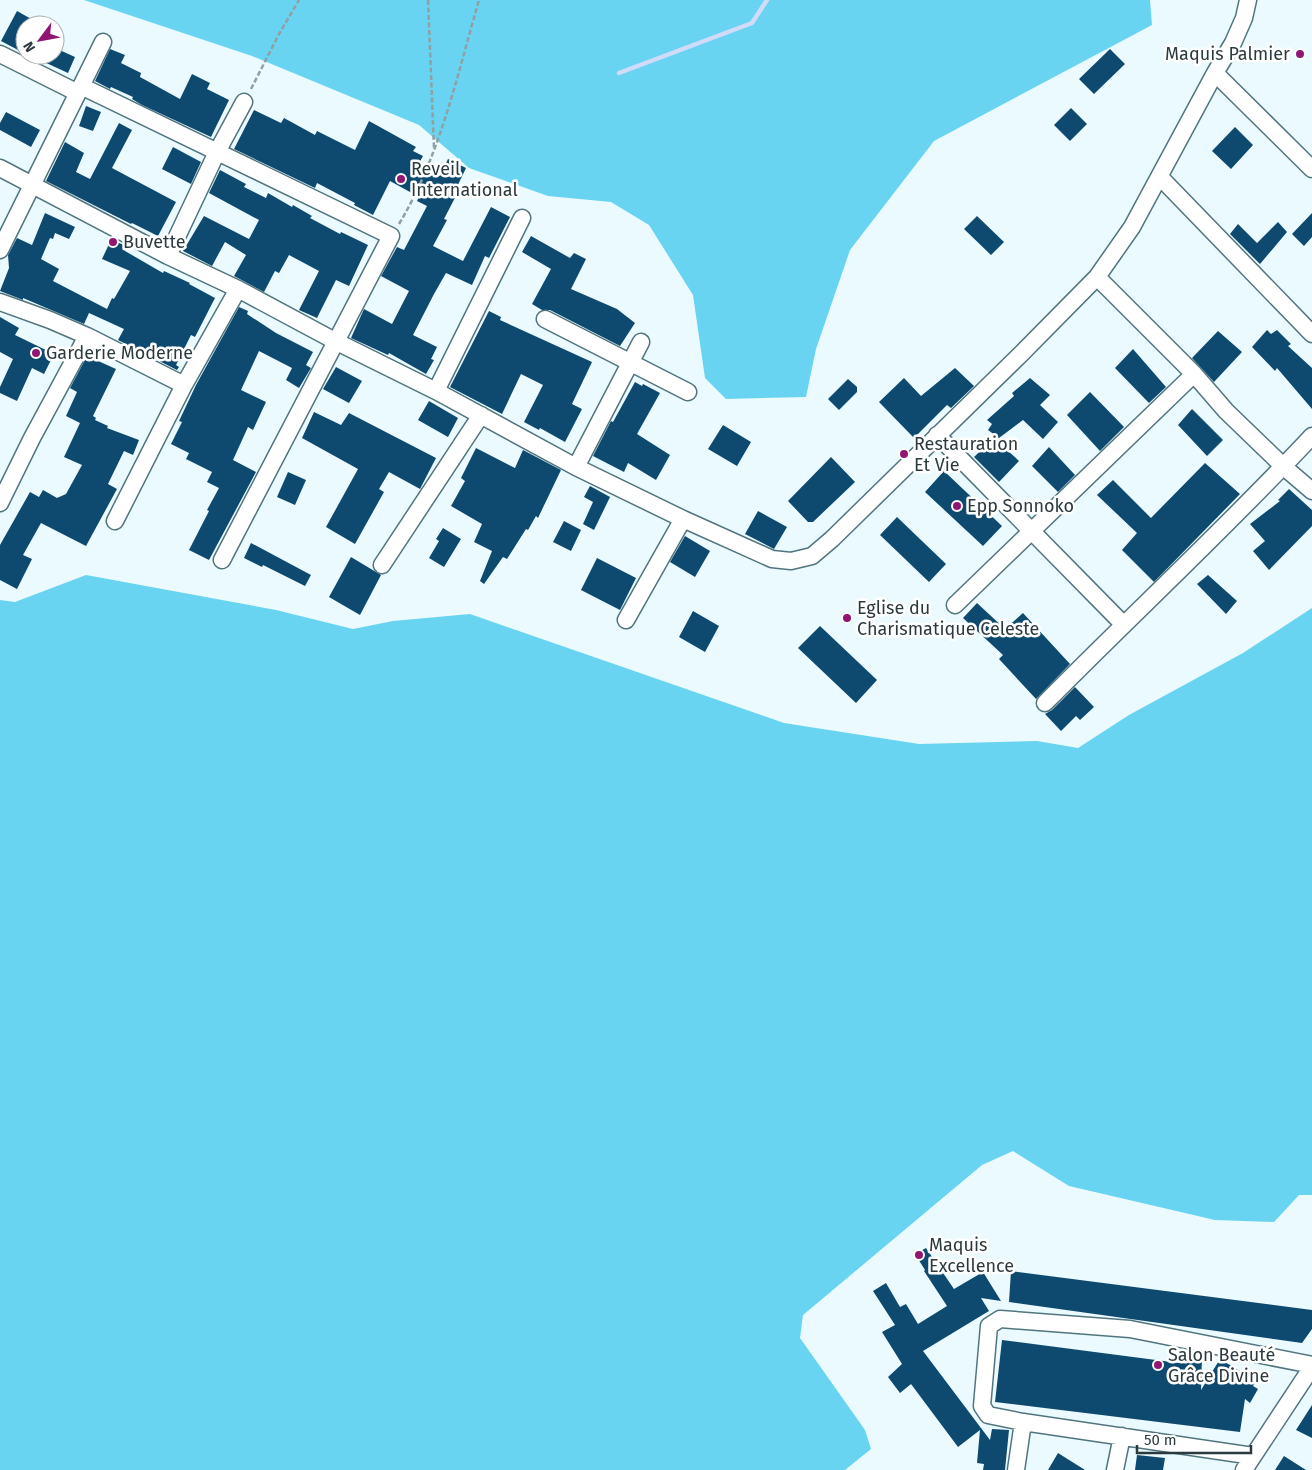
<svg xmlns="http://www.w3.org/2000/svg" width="1312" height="1470" viewBox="0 0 1312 1470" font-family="'Fira Sans',sans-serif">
	<rect width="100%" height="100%" fill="#eafafe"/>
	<path fill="#68d4f1" d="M84,0H1150L1152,25L934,141L850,250L816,349L806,397L726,399L705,378L693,295L649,225L611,202L548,196L469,168L419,125L252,56Z
		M86,575L276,610L353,629L393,621L470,614L784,723L919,744L1037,741L1078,748L1129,715L1243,653L1312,608V1195H1299L1274,1222L1215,1220L1069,1186L1013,1151L982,1165L803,1315L800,1338L865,1430L871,1449L845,1470H0V600L15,602Z"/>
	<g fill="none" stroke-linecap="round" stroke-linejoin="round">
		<path stroke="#cfdbf9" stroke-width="4.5" d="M619,73L752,23L767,0"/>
	</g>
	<path fill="#0e4a70" d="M17,11L42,25H25V38L18,50L1,41Z
		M55,48L75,57L68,73L29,55H55Z
		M110,49L125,55L121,63L141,73L140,77L180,99L192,74L210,83L207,89L229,100L211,137L142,105L132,99L133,97L111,87L110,89L95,81Z
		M1110,49L1125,64L1094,94L1079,79Z
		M86,106L101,112L93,131L79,126Z
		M1071,108L1087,124L1070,141L1054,125Z
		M254,110L281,123L284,118L315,135L317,131L355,150L369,121L416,147L413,151L423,156L418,165L440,176L448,159L466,168L455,191L458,192L444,219L447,220L433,246L463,261L491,207L510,217L489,258L485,256L472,285L446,273L434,294L413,335L437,347L431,359L434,360L426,374L389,353L388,355L351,338L364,309L392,324L409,291L381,276L397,247L404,250L427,206L417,201L419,197L390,181L373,215L354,205L355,203L317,183L315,188L234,149Z
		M6,112L40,130L31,147L0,130V123Z
		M119,123L132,130L112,168L176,202L158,236L132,223L131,224L46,181L65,142L84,153L76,172L90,179Z
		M1235,127L1253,145L1231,169L1212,151Z
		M173,147L201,162L191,184L162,169Z
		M220,170L246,184L244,187L266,198L268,193L292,207L293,205L312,216L310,218L340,234L341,232L368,245L349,286L336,280L317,318L299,310L319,271L289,255L279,273L275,271L264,292L234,276L246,255L225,242L212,266L183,251L204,216L249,239L259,220L209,193Z
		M45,213L75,227L69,239L55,233L53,239L50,238L41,259L59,269L53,281L107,309L112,298L114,299L130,271L102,259L111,240L127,246L125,251L163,273L164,271L190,283L189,284L215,298L195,337L191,335L176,365L179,367L177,370L118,340L124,329L89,313L84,324L23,298V300L0,291L9,268L8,255L17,238L32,245Z
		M1312,213V237L1304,246L1292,234Z
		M977,216L1004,242L991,255L964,229Z
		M1278,222L1287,232L1260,264L1230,234L1238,224L1257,243Z
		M531,236L570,258L574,253L586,259L571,289L617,309L635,323L620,346L550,310H542L532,304L551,269L522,252Z
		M239,307L248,311L247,314L276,333L313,352L306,365L311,368L299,388L286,380L292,368L259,351L241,390L266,402L253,430L248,427L233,460L256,472L209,560L189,550L209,511L207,510L219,488L207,482L212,472L186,459L189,453L171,444L182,422L179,421L196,385Z
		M489,311L501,317L500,320L592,362L572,404L582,409L565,442L540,428L539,430L524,422L543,385L521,374L502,414L450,387Z
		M0,317L19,328L15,335L54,354L44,374L32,368L17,401L0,393V387L13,359L0,352Z
		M1267,330L1271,334L1277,330L1291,344L1288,346L1312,368V409L1277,368L1275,371L1252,347Z
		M1218,331L1242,352L1214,382L1192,358Z
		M1133,349L1166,387L1149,403L1115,368Z
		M87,356L116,369L93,416L96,418L95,420L108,426L107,428L139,440L133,455L124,451L108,484L117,489L86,546L41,523L23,555L32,559L17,589L0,580V545L30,492L39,497L43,490L57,498L66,494L82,465L64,457L80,423L66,416L77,392L70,388Z
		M336,367L362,381L349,403L323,389Z
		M955,368L974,386L951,408L947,405L914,438L879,402L904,378L921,396Z
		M1030,378L1050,395L1040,405L1058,422L1043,439L1023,420L999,438L988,430L992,424L987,420L1014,396L1012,393Z
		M848,379L857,387V392L839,410L828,399Z
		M635,382L642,386L643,384L660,393L637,434L670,455L656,480L628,463L624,472L593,456L611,421L613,422Z
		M1090,392L1124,427L1100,451L1067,415Z
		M429,401L458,418L448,437L418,420Z
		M1192,409L1223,440L1207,456L1178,425Z
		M314,412L341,425L349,413L436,458L420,489L389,472L379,489L384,492L355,544L326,527L358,469L302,438Z
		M723,425L751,442L737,466L708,449Z
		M994,438L1019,461L999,482L974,457Z
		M1049,447L1075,475L1058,492L1032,466Z
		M476,448L515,468L523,450L561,470L538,518L536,516L528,530L526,529L507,559L503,557L484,584L480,581L492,551L474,542L482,524L451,506L465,481L461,478Z
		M831,457L855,482L813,522H808L788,501Z
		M1205,463L1240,494L1154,582L1122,550L1137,533L1097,495L1113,480L1151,518Z
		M944,471L1002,526L983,546L925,492Z
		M288,472L306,480L295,505L277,497Z
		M590,486L610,497L594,530L583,524L593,502L584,497Z
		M1289,489L1312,510V526L1269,570L1253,551L1265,541L1250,524L1280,501L1278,500Z
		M758,511L787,527L774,549L745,534Z
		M897,517L946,564L929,582L880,535Z
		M564,521L581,530L571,551L553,542Z
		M443,528L461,539L444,567L429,558L439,541L436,539Z
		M685,536L710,551L695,577L670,562Z
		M251,543L311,575L305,586L263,565L262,567L244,558Z
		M351,557L381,575L360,615L329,597Z
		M597,558L636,578L620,610L581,590Z
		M1208,575L1237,601L1226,614L1197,584Z
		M977,603L1005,629L1023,613L1070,664L1036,699L999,659L1003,655L963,618Z
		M693,611L719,626L705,652L679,637Z
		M820,626L877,680L856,703L798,648Z
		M1075,687L1094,707L1080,720L1076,716L1061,731L1045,714L1052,710Z
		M926,1248L954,1289L983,1272L1001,1301L981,1298L989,1311L923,1351L990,1440L992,1429L1009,1430L1005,1470H983L984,1464L977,1463L980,1430L958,1447L911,1384L900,1393L888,1377L902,1364L882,1332L895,1325L873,1291L886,1283L900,1307L906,1304L918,1324L947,1306L924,1271L925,1270L915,1254Z
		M1011,1271L1312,1310V1329L1302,1343L1009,1302Z
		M1002,1340L1179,1363V1355L1202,1356L1201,1390L1220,1359L1256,1381L1253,1386L1258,1389L1250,1403L1245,1399L1240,1432L995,1402Z
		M1312,1405V1438L1296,1430Z
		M1058,1453L1085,1470H1048Z
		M1137,1455L1165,1458L1163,1470H1135Z
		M1284,1456L1306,1470H1275Z"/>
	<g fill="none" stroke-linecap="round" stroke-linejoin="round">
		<defs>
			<path id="minor" d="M0,54L78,93
				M1215,73L1312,169
				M81,86L391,236L222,560
				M0,168L168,256L238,289L335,341L436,391L576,467L683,519L772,559L791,561L812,556L832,539L1022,353L1097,277L1132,227L1215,73L1233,43L1244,18L1248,0
				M1160,177L1312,334
				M0,250L103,42
				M168,256L217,152L244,102
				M1097,277L1194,374L1226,411L1284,467L1312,491
				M0,302L50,320L87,336L184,385
				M545,319L688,392
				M436,391L522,218
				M937,435L1123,624
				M576,467L641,342
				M0,503L32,438L87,336
				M115,521L184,385L238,289
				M382,565L481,415
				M955,605L1194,374
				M626,620L683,519
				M1045,703C1133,614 1226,528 1312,436
				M1023,1422L988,1415L982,1406L989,1326L1000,1319L1130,1329L1312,1365
				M1016,1470L1023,1422L1253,1456
				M1115,1470L1122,1436
				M1244,1470L1312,1367"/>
		</defs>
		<use href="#minor" stroke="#51757f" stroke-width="19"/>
		<path stroke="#90a0a4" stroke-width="2.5" stroke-dasharray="5 2.5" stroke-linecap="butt" d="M428,0L434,148
			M251,89L279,34L299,0
			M399,224C440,156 457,76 479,0"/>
		<use href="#minor" stroke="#fff" stroke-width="16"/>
	</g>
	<g fill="#911674" stroke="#fff" stroke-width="2">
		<circle cx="1300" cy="54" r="5"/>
		<circle cx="401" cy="179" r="5"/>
		<circle cx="113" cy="242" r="5"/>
		<circle cx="36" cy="353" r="5"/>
		<circle cx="904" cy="454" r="5"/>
		<circle cx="957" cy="506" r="5"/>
		<circle cx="847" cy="618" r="5"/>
		<circle cx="919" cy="1255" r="5"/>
		<circle cx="1158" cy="1365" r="5"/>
	</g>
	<g text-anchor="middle" stroke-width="5" stroke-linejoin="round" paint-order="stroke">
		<g font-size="18" fill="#2b3a3f" stroke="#fff" text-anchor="start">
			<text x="1290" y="60" text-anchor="end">Maquis Palmier</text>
			<text x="411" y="175">Reveil<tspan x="411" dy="21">International</tspan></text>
			<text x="123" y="248">Buvette</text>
			<text x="46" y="359">Garderie Moderne</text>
			<text x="914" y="450">Restauration<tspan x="914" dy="21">Et Vie</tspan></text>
			<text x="967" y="512">Epp Sonnoko</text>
			<text x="857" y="614">Eglise du<tspan x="857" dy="21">Charismatique Celeste</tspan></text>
			<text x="929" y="1251">Maquis<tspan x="929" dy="21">Excellence</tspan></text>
			<text x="1168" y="1361">Salon Beauté<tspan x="1168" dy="21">Grâce Divine</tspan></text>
		</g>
	</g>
	<g transform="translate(40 40) rotate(238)"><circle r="24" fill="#ffffff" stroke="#aab0b2"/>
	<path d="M0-4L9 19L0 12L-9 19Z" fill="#911674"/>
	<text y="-8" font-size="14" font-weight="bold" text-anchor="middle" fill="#2b3a3f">N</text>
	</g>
	<path d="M1137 1445v8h114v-8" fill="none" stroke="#2b3a3f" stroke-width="2.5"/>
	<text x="1144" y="1445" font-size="15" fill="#2b3a3f" stroke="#ffffff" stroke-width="4" paint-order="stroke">50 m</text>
</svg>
